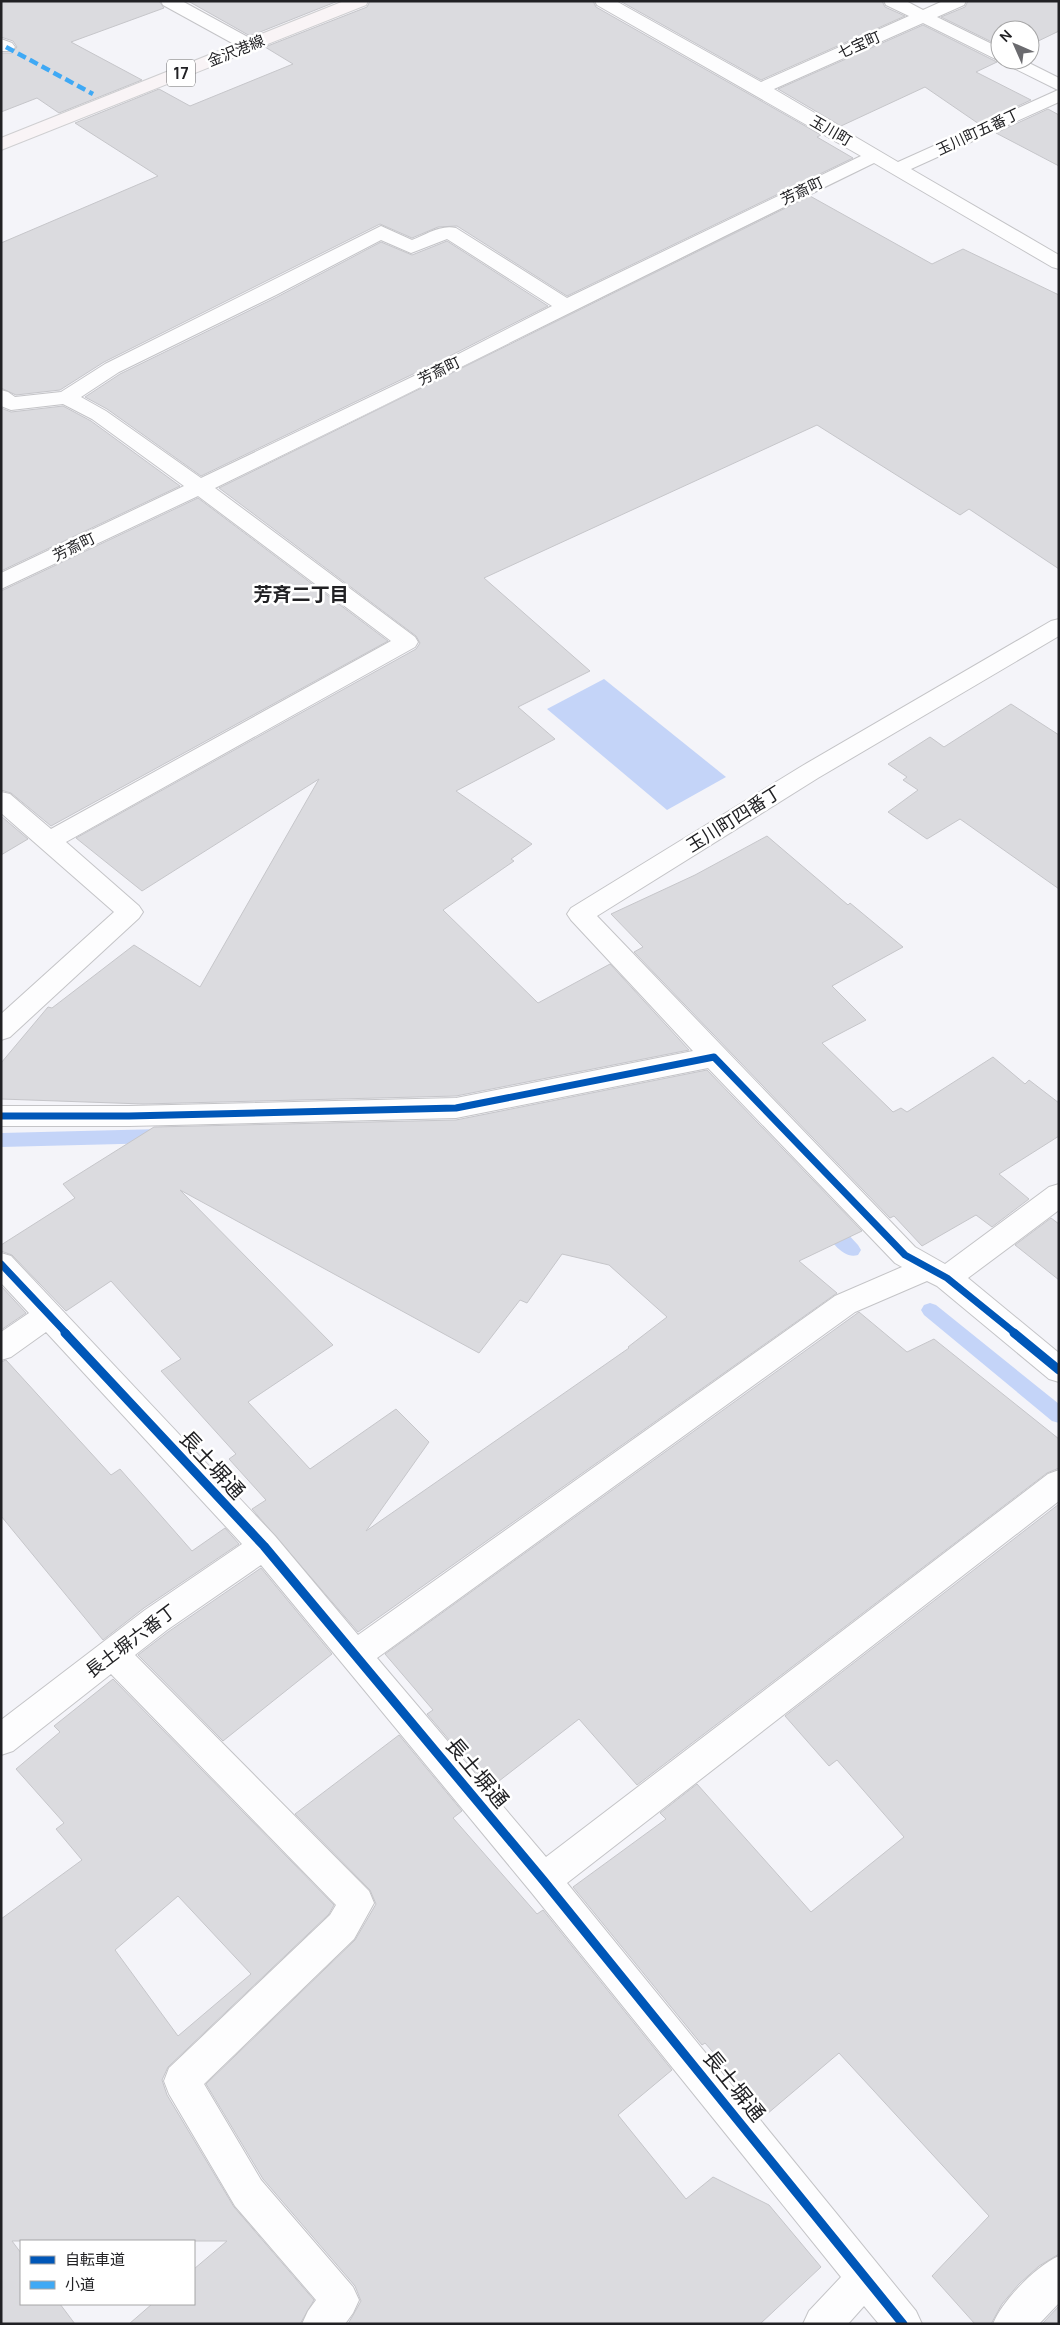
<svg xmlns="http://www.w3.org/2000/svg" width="1060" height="2325" viewBox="0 0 1060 2325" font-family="Manrope,'Noto Sans JP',sans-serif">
	<rect width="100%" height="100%" fill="#f4f4f9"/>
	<path fill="#c4d4f8" d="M604,679L726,777L667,810L547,709Z"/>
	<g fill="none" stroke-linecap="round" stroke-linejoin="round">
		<path fill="#c4d4f8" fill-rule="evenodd" d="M161,1129L167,1131L170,1136L167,1141L161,1143L1,1147V1133Z
			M827,1216L833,1218L858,1245L861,1250L858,1255C843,1260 830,1239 821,1228L818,1223L821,1218Z
			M930,1303L936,1305L1059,1404V1423L1052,1421L924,1315L921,1310L924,1305Z"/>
	</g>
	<path fill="#dbdbdf" stroke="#c6c6ca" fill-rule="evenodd" d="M1,1H159L164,8L71,42L142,80L59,113L37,98L1,112V53H12L17,47L13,41L1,37Z
		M188,1H338L250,36Z
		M370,1H593L596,7L821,135L817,137L853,158L567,296L457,226L438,227L412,238L380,224L104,362L60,390L16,395L1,388V243L158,176L75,123L159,89L190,106L293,64L265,47L367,7Z
		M620,1H882L885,7L905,16L761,80Z
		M968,1H1059V31L1030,45V30H1000V46L941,17L965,7Z
		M923,25L997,62L976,72L1031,100L979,124L925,87L841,126L778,89Z
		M1048,109L1059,115V166L996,133Z
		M810,196L932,264L963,249L1059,295V569L969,509L960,515L817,425L484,578L590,671L518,707L555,739L456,791L532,844L511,859L514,861L443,910L538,1003L610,964L689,1050L456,1096L143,1104L1,1099V1063L48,1007L52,1008L134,945L200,987L319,779L142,891L76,838L416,649L420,643L416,636L219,488Z
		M447,241L548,306L436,363L201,476L107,409L85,397L120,374L277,297L381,242L412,255Z
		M63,406L91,421L180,486L1,571V408L11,412Z
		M198,498L388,641L51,826L11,793L1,790V591Z
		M1011,704L1059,735V889L960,819L927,839L888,812L918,790L903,780L907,777L888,764L930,737L944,747Z
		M1,816L28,839L1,855Z
		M767,836L848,905L850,903L903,947L832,986L866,1020L822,1043L893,1112L901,1108L907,1112L993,1057L1025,1084L1029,1080L1059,1103V1136L999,1174L1029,1199L992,1227L976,1215L922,1246L894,1216L890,1218L634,952L643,947L611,914L695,875Z
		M707,1070L862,1231L799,1261L837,1293L358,1632L252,1509L266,1500L229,1459L236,1454L161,1371L181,1359L111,1281L66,1311L12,1255L1,1251V1245L75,1198L63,1184L154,1127L456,1120ZM180,1190L479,1353L520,1300L527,1303L562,1254L609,1265L667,1317L628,1347L629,1348L366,1531L429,1442L396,1409L310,1469L248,1402L333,1345Z
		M1051,1218L1059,1224V1280L1015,1245Z
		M1,1286L26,1313L1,1330Z
		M859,1312L907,1352L934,1339L1059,1439V1468L1047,1473L637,1785L579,1719L490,1788L427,1714L433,1710L385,1654Z
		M6,1360L111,1475L120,1469L192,1551L225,1528L239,1544L144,1608L103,1640L1,1516V1362Z
		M1059,1504V2254L1039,2266L1019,2284L1002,2304L991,2324H975L932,2276L989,2216L839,2053L767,2114L705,2043L702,2045L573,1887L666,1819L660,1813L697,1784L811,1912L904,1837L837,1760L829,1766L785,1716Z
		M261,1568L332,1654L223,1741L138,1655L168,1632Z
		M113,1679L334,1905L329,1914L168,2067L162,2080L167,2095L234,2207L314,2300L300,2324H129L152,2304H194V2269L227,2241H12L21,2253V2304H60L75,2324H1V1919L82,1860L56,1829L64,1823L16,1769L60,1732L54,1726ZM178,1896L251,1974L178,2036L115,1950Z
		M399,1735L462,1811L453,1818L537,1914L543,1910L672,2070L618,2115L686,2199L713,2177L769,2205L821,2267L760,2324H348L361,2301L355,2286L263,2179L206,2084L355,1940L376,1904L370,1890L295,1814Z
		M1059,2306V2324H1042Z"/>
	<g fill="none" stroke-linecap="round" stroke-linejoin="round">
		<defs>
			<path id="minor" d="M161,1H182L255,41L258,45L255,49H243L163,5Z
				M595,1H616L761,82L909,16L886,5L884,1H906L923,10L943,1H966L964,5L937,17L1000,48V60H1023L1059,78V102L911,169L1059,255V269L1052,267L874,163C654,270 435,381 215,488L415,637L418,642L415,647L66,842L139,906L143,912L139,918L10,1037L1,1040V1014L114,912L1,813V792L10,794L51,829L391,641L198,496L1,589V573L184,486L92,419L63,404L11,410L1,406V390L8,392L15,397L61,392L105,364L381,226L412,240C425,235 441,224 456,228L567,298L861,156L597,5ZM923,23L1058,90L898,162L774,89ZM447,239L552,306L437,365L201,478L106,411L81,397L119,372L276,295L381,240L411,253Z
				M1,39L12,43L15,47L12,51H1Z
				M1059,619V636L818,778L597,916L915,1247L945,1264L1049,1187L1059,1184V1210L968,1278L1059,1353V1382L1049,1379L937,1286L927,1281L855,1312L377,1658L546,1857L1048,1474L1059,1470V1501L567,1883L916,2311L922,2324H879L864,2306L848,2324H803L809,2311L841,2277L531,1892L261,1565L167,1630L135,1655L369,1891L374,1903L354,1939L204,2084L261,2180L353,2287L359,2300L353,2313L345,2324H302L308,2311L316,2300L235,2206L169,2094L164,2081L169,2068L330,1915L336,1905L111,1674L13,1751L1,1755V1720L145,1610L242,1544L46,1332L11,1357L1,1360V1332L29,1313L1,1283V1253L11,1256L275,1536L358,1635L835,1296L902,1267L895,1263L708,1068L456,1118L129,1126H1V1106H129L456,1098L693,1051L571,920L567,914L571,908L802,766L1051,621Z
				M1059,2256V2303L1039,2324H993C1002,2301 1036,2266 1059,2256Z"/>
			<path id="major" d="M344,1H368L366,5L1,150V138Z"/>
		</defs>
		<use href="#minor" stroke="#c4c4c7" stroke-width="2"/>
		<use href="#major" stroke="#cfcfd1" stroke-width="2"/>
		<use href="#minor" fill="#fdfdfe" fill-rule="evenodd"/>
		<use href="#major" fill="#f9f4f6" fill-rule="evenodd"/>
		<path stroke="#3fa9f5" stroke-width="4.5" stroke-dasharray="9 4.5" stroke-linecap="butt" d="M6,47L93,94"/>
		<defs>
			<path id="cycleway-far1" d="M1,1116H129L456,1108L714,1057L905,1255L947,1278L1016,1334
				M1,1264L67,1334"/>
			<path id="cycleway" d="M65,1333L264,1546L543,1880L903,2324
				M1014,1333L1059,1370"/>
		</defs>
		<use href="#cycleway-far1" stroke="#fff" stroke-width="10"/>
		<use href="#cycleway" stroke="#fff" stroke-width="12"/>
		<use href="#cycleway-far1" stroke="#0057b8" stroke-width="7"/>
		<use href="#cycleway" stroke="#0057b8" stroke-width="9"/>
	</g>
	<g text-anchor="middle" stroke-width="5" stroke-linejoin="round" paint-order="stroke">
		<g font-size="15" fill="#212124" stroke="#fff">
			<text transform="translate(859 45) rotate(-24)" y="5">七宝町</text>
			<text transform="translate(236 51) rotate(-22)" y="5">金沢港線</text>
			<text transform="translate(831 131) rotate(30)" y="5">玉川町</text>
			<text transform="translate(978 132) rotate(-25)" y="5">玉川町五番丁</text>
			<text transform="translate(802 191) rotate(-25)" y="5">芳斎町</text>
			<text transform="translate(439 371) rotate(-26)" y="5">芳斎町</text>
			<text transform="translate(74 547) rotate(-26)" y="5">芳斎町</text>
		</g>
		<rect fill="#fff" stroke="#646466" stroke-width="1" x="167" y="59.5" width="28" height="27" rx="4"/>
		<g font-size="16" font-weight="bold" fill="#212124">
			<text x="181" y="79">17</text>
		</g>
		<g font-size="18" fill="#212124" stroke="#fff">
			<text transform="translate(734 819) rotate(-32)" y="6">玉川町四番丁</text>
			<text transform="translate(131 1641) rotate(-37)" y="6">長土塀六番丁</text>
		</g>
		<g font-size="19" font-weight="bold" fill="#212124" stroke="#fff">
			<text x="301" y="601">芳斉二丁目</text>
		</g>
		<g font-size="21" fill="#212124" stroke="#fff">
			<text transform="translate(212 1465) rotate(47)" y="7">長土塀通</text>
			<text transform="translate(477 1773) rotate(50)" y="7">長土塀通</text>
			<text transform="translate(734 2086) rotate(51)" y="7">長土塀通</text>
		</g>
	</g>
	<rect width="1060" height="2325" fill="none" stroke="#212124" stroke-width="5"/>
	<rect x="20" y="2240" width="175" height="65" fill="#ffffff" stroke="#a6a6a7"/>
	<rect x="30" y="2256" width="25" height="8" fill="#0057b8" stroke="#a6a6a7"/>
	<text x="65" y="2265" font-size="15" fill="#212124">自転車道</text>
	<rect x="30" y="2281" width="25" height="8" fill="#3fa9f5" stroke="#a6a6a7"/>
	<text x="65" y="2290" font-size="15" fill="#212124">小道</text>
	<g transform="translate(1015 45) rotate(315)"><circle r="24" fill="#ffffff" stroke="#a6a6a7"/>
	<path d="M0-4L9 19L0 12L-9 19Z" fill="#6b6b6f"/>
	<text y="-8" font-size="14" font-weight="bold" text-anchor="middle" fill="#212124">N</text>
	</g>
</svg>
